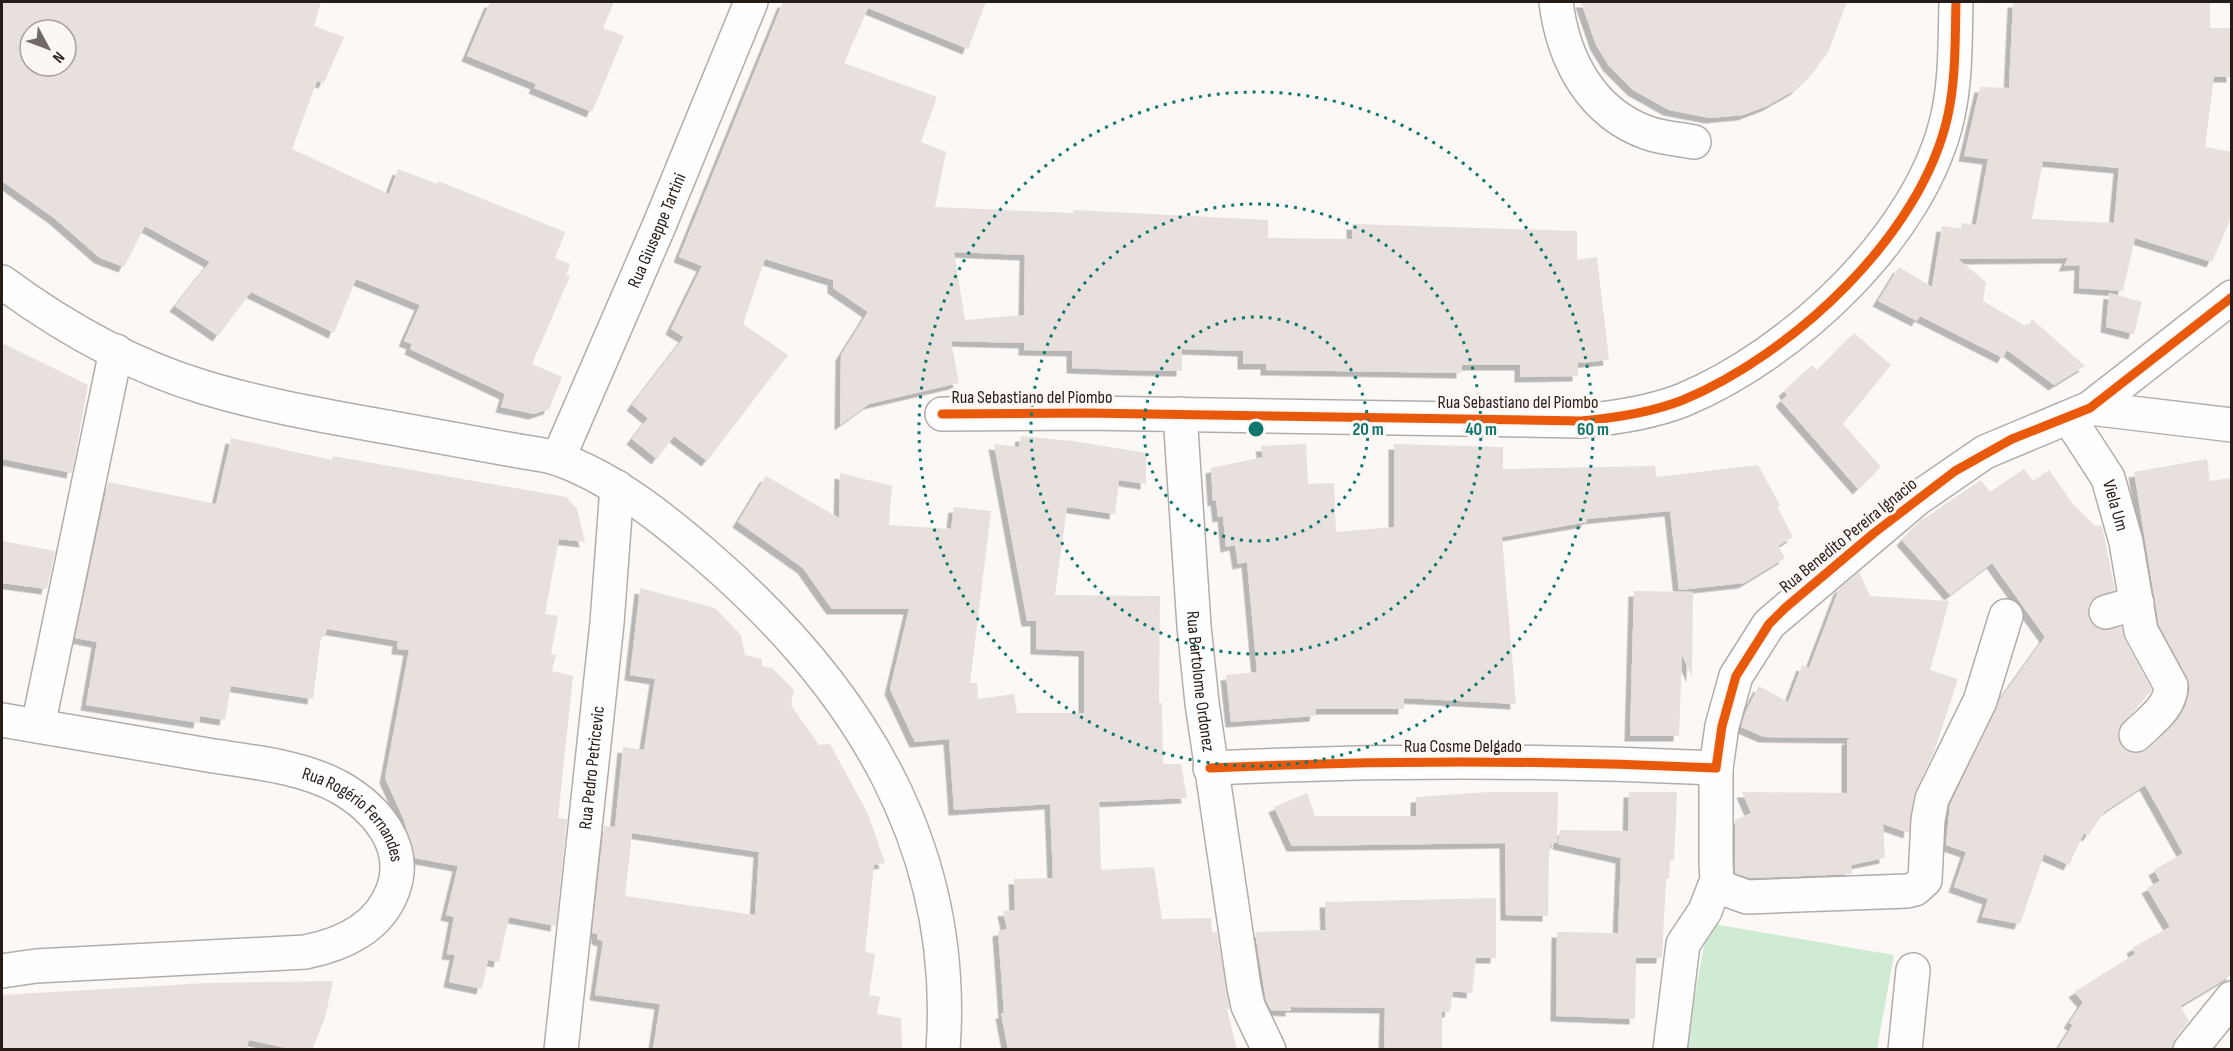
<svg xmlns="http://www.w3.org/2000/svg" width="2233" height="1051" viewBox="0 0 2233 1051" font-family="'Sofia Sans Condensed',sans-serif">
	<defs>
		<filter id="shadow"><feDropShadow dx="-5.5" dy="5.5" stdDeviation="0" flood-color="#0004"/></filter>
	</defs>
	<rect width="100%" height="100%" fill="#fbf8f6"/>
	<path fill="#d0ebd3" d="M1708,923L1894,955L1877,1049L1685,1050Z"/>
	<path fill="#e7e0dd" fill-rule="evenodd" filter="url(#shadow)" d="M2,2H321L314,26L344,37L324,83L317,81L292,149L389,194L398,169L437,184L438,181L565,232L555,258L570,264L566,275L570,276L532,364L562,377L549,409L534,414L501,407L505,394L410,349L412,344L404,341L420,305L356,279L334,333L251,292L218,336L175,306L210,262L145,226L124,267L100,258L54,218L2,181ZM30,30H66V66H30Z
		M490,2H614L603,28L624,36L592,112L534,88L536,84L467,56Z
		M783,2H986L968,49L868,8L844,63L937,97L921,142L946,152L935,207L1073,213L1074,210L1268,220V238L1352,239V224L1577,231V260L1597,257L1609,360L1578,363V376L1520,377V365H1462V373L1266,370V364H1243V351L1182,349V371L1127,370L1072,368V351L1024,350V343L951,341L959,383L869,404L840,425L841,355L868,312L833,288V280L765,259L743,324L788,355L707,461L674,436L657,459L632,439L648,418L632,405L684,337L671,329L702,266L679,257ZM954,252L1025,255L1024,315L965,320Z
		M1581,2H1847L1828,52L1813,73L1795,90L1767,106L1743,115L1710,118L1669,110L1633,90L1609,66L1596,45Z
		M2013,2L2210,3V28H2232V77H2214L2205,147L2232,152V215L2212,262L2135,238L2123,291L2079,288L2080,265L2064,266L2068,258L1958,259L1986,282L1983,301L2027,327L2032,319L2085,366L2054,385L2007,350L2003,358L1920,316L1917,321L1878,301L1899,267L1932,287L1942,226L1961,229L1962,223L1976,225L1988,159L1964,156L1980,87L2009,88ZM2043,161L2119,168L2114,223L2032,219Z
		M2109,293L2142,302L2134,334L2106,327Z
		M1854,333L1891,365L1843,424L1881,467L1858,489L1781,401L1787,395L1784,391L1812,365L1817,371Z
		M2,343L88,385L72,473L2,459Z
		M1021,436L1072,441L1146,453V484L1119,480L1115,514L1067,507L1055,595L1160,596L1159,703H1162L1163,764H1181L1187,798L1099,802L1101,870L1154,867L1162,919L1211,918L1212,933L1217,932L1230,1009H1227L1237,1050H1008L1001,1013H1004L998,931L1007,929L1003,911L1015,910L1014,879L1053,878L1050,804L954,810L949,739L915,742L890,689L909,609H832L803,568L738,522L766,476L839,518L840,473L892,486L889,525L951,529L954,507L991,511L970,683H977L978,699L1014,694L1017,713H1084V651L1036,649V621H1027L994,444L1019,447Z
		M231,438L332,460L333,456L566,497L577,509L585,542L559,539L545,614L558,616L551,654L556,655L552,671L573,676L558,818L567,819L556,926L509,917L499,962L488,960L482,989L449,982L455,955L447,954L454,917L446,915L458,866L415,858L404,820L385,778L409,650L397,649L398,641L327,629L325,637H321L313,699L231,686L225,720L200,716L199,723L86,705L97,642L75,638L108,482L216,504Z
		M1306,444L1308,484L1334,483L1336,532L1394,527V444L1503,447V469L1655,466L1656,477L1758,465L1780,505L1777,506L1793,537L1778,546L1785,558L1744,583L1679,590L1670,511L1587,519V522L1502,537L1516,704L1404,698V709H1316L1315,716L1231,722L1226,675L1257,672L1247,562L1238,564L1235,545L1226,547L1223,516L1218,517L1216,500L1213,501L1211,468L1263,457L1261,446Z
		M2207,459L2210,481L2232,478V975L2180,1006L2189,1021L2175,1039L2172,1050H2057L2073,1025L2069,1023L2083,1002L2074,992L2135,954L2132,948L2170,927L2147,888L2160,881L2154,870L2183,853L2145,785L2104,812L2088,836L2084,833L2069,865L2044,854L2020,924L1982,917L1988,899L1954,887L1966,852L1946,845L1950,805L1999,701L2045,637L1992,563L1950,595L1902,540L1919,522L1981,480L1990,492L2024,469L2033,481L2049,470L2073,504L2094,525L2102,526L2115,590L2093,599L2088,607V617L2093,625L2101,630L2121,627L2125,640L2152,690L2118,730V740L2123,748L2131,753H2141L2149,749L2178,719L2185,707L2190,688L2187,677L2159,625L2134,472Z
		M2,541L55,551L47,589L2,583Z
		M1859,572L1870,596L1949,601L1930,670L1958,679L1934,752L1914,795L1909,833L1883,824L1885,858L1851,865L1852,874L1750,878L1735,873V820L1751,813L1742,792L1847,793V740L1851,738L1764,737L1741,727L1746,711L1759,686L1788,702L1802,665L1809,668L1839,589Z
		M640,588L715,608L741,635L745,655L762,659V666L772,668L794,690L791,705L819,745L830,744L868,814L885,863L874,865L865,952L875,954L869,995L880,997L877,1014L901,1018L902,1050H653L660,1004L595,995L603,941L597,939V934L592,933L604,826L615,827L623,747L644,750L655,679L630,675ZM632,833L759,852L755,915L625,896Z
		M1634,591L1693,592L1692,677L1682,655L1679,736H1630Z
		M1489,792H1558L1557,843H1551L1549,852L1548,916L1506,915L1505,843L1292,846L1274,807L1307,793L1315,816H1416V797Z
		M1629,792H1677L1674,860H1670L1669,879H1666L1662,958H1636L1635,1019L1556,1016L1557,932L1618,933L1621,858L1558,844L1560,830L1628,831Z
		M1496,898V958H1476L1472,993L1453,991L1450,1012H1442V1050H1384L1385,1008L1291,1007V1011L1271,1010L1266,1000L1255,932L1326,930L1325,902Z
		M333,981L325,1018L312,1050H295L249,1040L246,1050H2V995L208,983Z"/>
	<g fill="none" stroke-linecap="round" stroke-linejoin="round">
		<defs>
			<g id="minor">
				<path d="M1556,2C1563,59 1591,113 1648,133C1662,138 1679,139 1694,142"/>
				<path d="M2090,408L2232,425"/>
				<path d="M942,414L1086,413L1581,421C1615,418 1650,413 1683,400C1793,354 1922,235 1948,115C1956,78 1955,39 1956,2"/>
				<path id="s1" d="M1180,414L1194,626L1202,703L1244,987L1248,1006L1269,1050"/>
				<path id="s2" d="M2069,418L2108,478L2126,542L2141,631L2171,686C2171,707 2150,721 2136,735"/>
				<path id="s3" d="M558,459L659,226L751,2"/>
				<path d="M2106,612L2137,603"/>
				<path d="M2006,616L1980,701L1932,799L1928,820L1925,880L1915,889L1907,891L1747,897L1722,888L1717,880L1716,863V768L1722,726L1736,676L1769,624L1918,498L1985,452L2090,408L2232,297"/>
				<path id="s4" d="M2,720C70,731 139,743 208,755C251,762 300,766 339,787C376,808 409,846 393,890C379,928 342,945 305,952L36,966L2,971"/>
				<path d="M38,726L116,351"/>
				<path d="M1210,768C1379,760 1547,760 1716,768"/>
				<path id="s5" d="M561,1050L607,623L617,487"/>
				<path d="M1670,1050L1683,944L1705,911L1717,880"/>
				<path d="M1905,1050L1913,970"/>
				<path d="M2190,1050L2232,998"/>
			</g>
			<path id="major" d="M2,282C63,327 130,365 203,387C272,408 344,419 414,432C447,438 480,444 513,450C528,453 545,454 559,459C616,480 665,520 710,559C858,688 958,846 943,1050"/>
		</defs>
		<use href="#minor" stroke="#b3adaa" stroke-width="36"/>
		<use href="#major" stroke="#b3adaa" stroke-width="36"/>
		<use href="#minor" stroke="#fefefe" stroke-width="33"/>
		<use href="#major" stroke="#fefefe" stroke-width="33"/>
		<defs>
			<path id="cycleway" d="M942,414L1086,413L1581,421C1615,418 1650,413 1683,400C1793,354 1922,235 1948,115C1956,78 1955,39 1956,2
				M1210,768C1379,760 1547,760 1716,768L1722,726L1736,676L1769,624L1785,608L1874,533L1955,471L2012,439L2090,408L2232,297"/>
		</defs>
		<use href="#cycleway" stroke="#fdf7f4" stroke-width="13"/>
		<use href="#cycleway" stroke="#e8590c" stroke-width="9"/>
	</g>
	<g fill="none" stroke="#0f766e" stroke-width="3" stroke-dasharray="3 6">
		<circle cx="1256" cy="429" r="112"/>
		<circle cx="1256" cy="429" r="225"/>
		<circle cx="1256" cy="429" r="337"/>
	</g>
	<g text-anchor="middle" stroke-width="6" stroke-linejoin="round" paint-order="stroke">
		<g font-size="18" fill="#271d18" stroke="#fdf7f4">
			<text dy="6" stroke="none"><textPath href="#s3" startOffset="249">Rua Giuseppe Tartini</textPath></text>
			<text x="1032" y="403">Rua Sebastiano del Piombo</text>
			<text x="1518" y="408">Rua Sebastiano del Piombo</text>
			<text dy="6" stroke="none"><textPath href="#s2" startOffset="100">Viela Um</textPath></text>
			<text transform="translate(1848 535) rotate(-39)" y="6">Rua Benedito Pereira Ignacio</text>
			<text dy="6" stroke="none"><textPath href="#s1" startOffset="268">Rua Bartolome Ordonez</textPath></text>
			<text x="1463" y="752">Rua Cosme Delgado</text>
			<text dy="6" stroke="none"><textPath href="#s5" startOffset="284">Rua Pedro Petricevic</textPath></text>
			<text dy="6" stroke="none"><textPath href="#s4" startOffset="374">Rua Rogério Fernandes</textPath></text>
		</g>
	</g>
	<circle cx="1256" cy="429" r="9" fill="#0f766e" stroke="#fdf7f4" stroke-width="3"/>
	<g font-size="18" text-anchor="middle" font-weight="bold" fill="#0f766e" stroke="#fdf7f4" stroke-width="6" stroke-linejoin="round" paint-order="stroke">
		<text x="1368" y="435">20 m</text>
		<text x="1481" y="435">40 m</text>
		<text x="1593" y="435">60 m</text>
	</g>
	<rect width="2233" height="1051" fill="none" stroke="#271d18" stroke-width="6"/>
	<g transform="translate(48 48) rotate(131)"><circle r="28" fill="#fdf7f4" stroke="#a7a09c" stroke-width="1.5"/>
	<path d="M0-4.5L10 22L0 15L-10 22Z" fill="#716a66"/>
	<text y="-9" font-size="16" font-weight="bold" text-anchor="middle" fill="#271d18">N</text>
	</g>
</svg>
